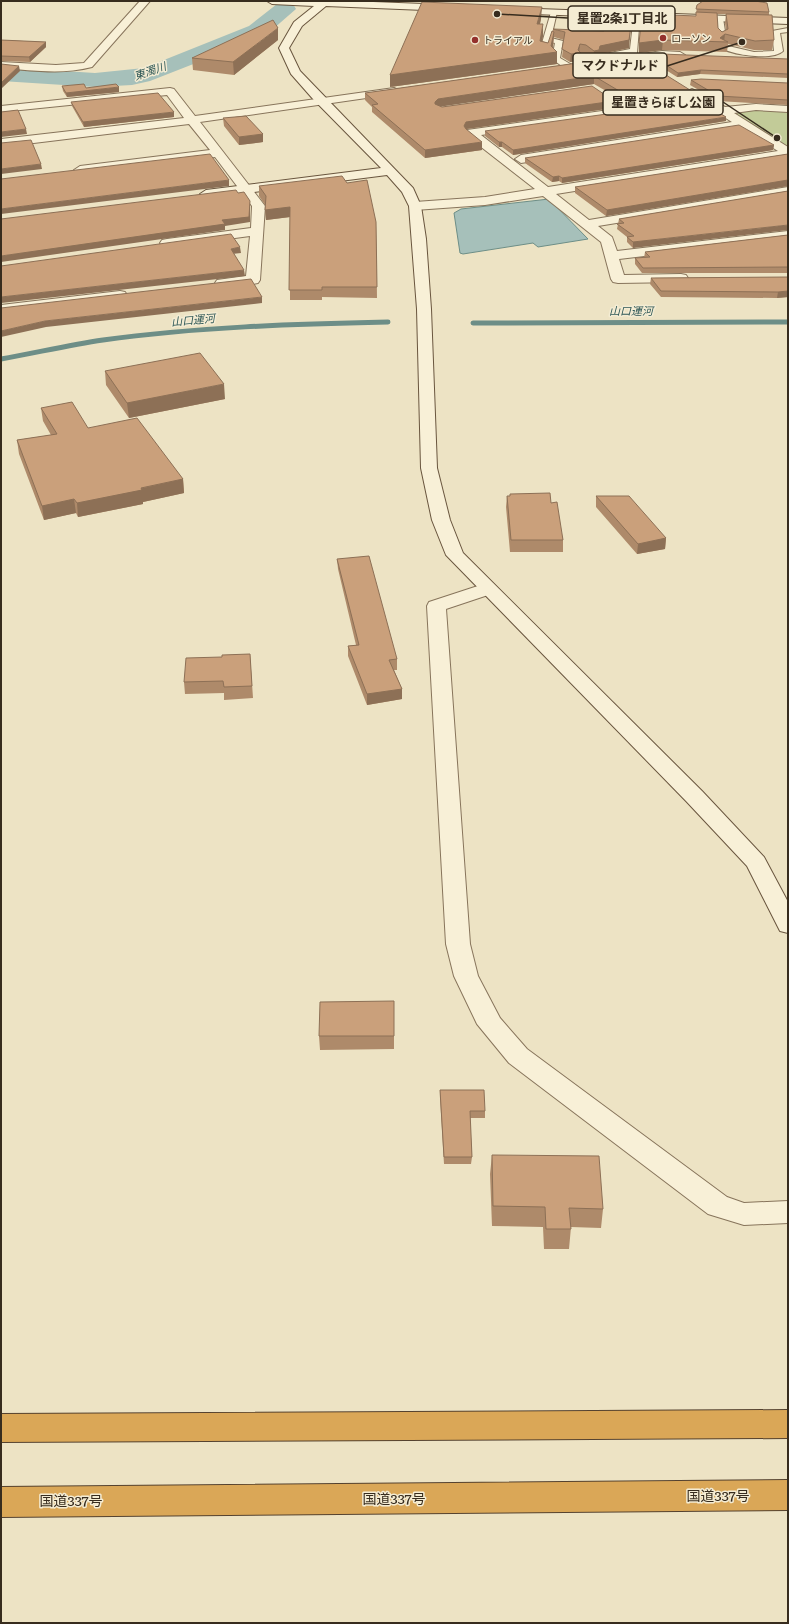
<svg xmlns="http://www.w3.org/2000/svg" width="789" height="1624" viewBox="0 0 789 1624" font-family="Literata,'Noto Sans JP',serif">
	<rect width="100%" height="100%" fill="#ede3c4"/>
	<path fill="#c2cb98" d="M788,109V152L723,111Z"/>
	<path fill="#a6c0ba" stroke="#6d8e87" d="M549,199L588,239L538,247L533,243L463,254L460,253L454,213L461,209Z"/>
	<g fill="none" stroke-linecap="round" stroke-linejoin="round">
		<path stroke="#6d8e87" stroke-width="5" d="M473,323L788,322
			M1,359C35,353 69,345 103,340C197,327 293,324 388,322"/>
		<path fill="#a6c0ba" fill-rule="evenodd" d="M285,3L293,4L296,9L265,36L150,81L132,85L95,87L1,81V67L95,73L144,68L249,26L277,4Z"/>
		<defs>
			<path id="lane" d="M554,10L557,12L551,38L563,41L560,58L572,65V69H566L552,59L555,43L550,42L547,52L540,50L551,12Z
				M637,13L640,15L637,53L600,59V55L630,49L634,15Z
				M720,16L723,18L726,38L722,40L718,38L717,18Z
				M788,28V32L780,33L783,51C773,61 730,55 720,47L724,45L754,52L774,51L772,31Z
				M579,54H585L597,64L590,66L579,58Z"/>
			<path id="street" d="M140,1H150L92,67C61,75 32,70 1,68V62L56,65L84,63Z
				M662,51L680,52L685,55L680,58L662,57L609,65L604,62L609,59Z
				M170,88L174,89L195,116L394,88L400,91L394,94L200,122L265,206L260,280L258,283L253,284L222,287L217,286L215,283L217,280L246,276L250,236L167,247L162,246L160,243L162,240L167,239L251,228L252,206L215,157L80,174L74,170L80,166L210,150L189,124L1,147V139L184,118L167,95L1,112V106Z
				M692,89L725,107L756,104L788,106V112L756,110L734,113L788,147V157L556,194L589,220L788,187V195L598,226L612,237L617,251L788,231V239L619,259L624,275L681,274L686,275L688,278L686,281L681,282L618,283L613,282L611,279L601,242L543,196L485,205L415,210L409,206L415,202L485,197L535,189L467,136L465,133L467,130L694,98L686,92ZM703,104L732,122L521,155L515,159L521,163L741,128L778,151L548,187L481,135Z
				M120,291L125,292L127,295L125,298L1,313V305Z
				M487,583L494,585L496,589L494,593L446,609L470,944L478,976L500,1018L527,1049L727,1197L744,1203L788,1201V1223L744,1225L708,1214L509,1063L477,1024L454,976L446,944L427,606L429,602Z"/>
			<path id="secondary" d="M267,1H348L449,5L454,8L449,11L326,6L302,26L289,48L300,71L413,188L421,206L426,239L431,309L437,468L450,520L463,553L702,791L764,857L788,902V933L780,931L747,866L686,801L446,555L432,520L421,468L417,309L409,206L402,192L387,175L206,198L200,194L206,190L381,168L313,99L291,74L279,48L294,22L314,6L272,4Z
				M511,8L788,18V24L507,13L506,11L507,9Z"/>
			<path id="highway" d="M788,1410V1438L1,1442V1414Z
				M788,1480V1510L1,1517V1487Z"/>
		</defs>
		<use href="#lane" stroke="#87745b" stroke-width="2"/>
		<use href="#street" stroke="#87745b" stroke-width="2"/>
		<use href="#secondary" stroke="#69553e" stroke-width="2"/>
		<use href="#highway" stroke="#55422f" stroke-width="2"/>
		<use href="#lane" fill="#f8f0d7" fill-rule="evenodd"/>
		<use href="#street" fill="#f8f0d7" fill-rule="evenodd"/>
		<use href="#secondary" fill="#f8f0d7" fill-rule="evenodd"/>
		<use href="#highway" fill="#daa757" fill-rule="evenodd"/>
	</g>
	<path fill="#ae8a6a" fill-rule="evenodd" d="M697,5L769,12V15L774,40L772,50H754L728,44L727,52L662,50L639,53L641,24L655,25L696,16ZM717,14H726L725,23L726,30L722,32L718,28Z
		M541,19L540,24L543,36L542,41L548,43L553,32V29L629,48L600,54L598,58L593,59L586,53H581L580,61L570,62L562,57L564,40L554,37L553,48L557,64L390,87Z
		M1,40L46,42V47L30,62L1,61Z
		M278,40L234,75L193,70L192,58Z
		M634,55L689,97L630,105L594,84L440,106L442,107L614,101L613,108L466,129L482,150L425,158L372,112V107L365,100V93Z
		M651,55L788,59V78L700,74L677,77L650,60Z
		M691,80L788,83V105L718,101L690,85Z
		M62,86L86,88L119,92L67,97L63,91Z
		M71,102L174,117L84,127L72,106Z
		M223,118L263,134V142L239,145L224,126Z
		M726,121L513,155L502,147H499L485,136V131Z
		M774,145L773,150L562,183L559,181L552,182L525,163V158Z
		M788,154V186L606,216L575,193V187Z
		M259,186L376,222L377,298L322,297V300H290V217L266,220L265,205L259,196Z
		M788,191L633,248L627,242V237L617,229L619,219Z
		M788,235V273H642L635,264V258H644L645,252Z
		M788,277V297L777,298L661,297L650,284L651,278Z
		M105,371L225,399L129,418L106,385Z
		M41,408L88,428L183,479L184,493L143,502V504L78,517L76,513L44,520L19,454L17,440L51,435L43,421Z
		M510,494L551,503L563,540V552H510L506,507L507,496H510Z
		M596,496L666,538L665,549L637,554L596,507Z
		M337,559L397,659V670H394L402,689V699L367,705L348,656V646L356,645L338,569Z
		M250,654L253,698L224,700V693L185,694L184,682L222,657Z
		M394,1001V1049L320,1050L319,1036Z
		M440,1090L485,1111V1118H470L472,1157L471,1164H444L440,1097Z
		M492,1155L603,1209L601,1228L571,1227L569,1249H544L543,1227L492,1226L490,1174Z"/>
	<path fill="#8d7056" d="M542,7L541,19L537,36V24Z
		M543,24V36L540,53V41Z
		M631,25L629,48L600,54L598,58L593,59L594,51L600,46Z
		M278,28V40L234,75L233,62Z
		M554,32L553,44L552,52H557V64L390,87V75L551,46Z
		M725,34L724,42L720,38Z
		M663,40L662,50L639,53V43Z
		M46,42V47L30,62L29,57Z
		M580,44L579,53H581L580,61L570,62L571,54L578,50Z
		M19,66L20,71L1,89V83Z
		M701,70L700,74L677,77L678,73Z
		M594,76V84L438,107L435,109V102L438,99Z
		M119,87V92L67,97L66,93Z
		M690,90L689,97L630,105L631,98Z
		M614,101L613,108L466,129L464,126L466,122Z
		M174,112V117L84,127L83,122Z
		M726,117V121L513,155V150Z
		M26,129L27,134L1,137V132Z
		M263,134V142L239,145V137Z
		M482,142V150L425,158V150Z
		M499,142H502V147H499Z
		M774,145L773,150L562,183V178Z
		M41,164L42,169L1,174V169Z
		M559,176V181L552,182L553,177Z
		M229,180V186L1,214V209Z
		M788,180V186L606,216L607,210Z
		M250,201V222L225,226V230L1,262V256L222,220Z
		M290,207V217L266,220L265,210Z
		M788,225V230L633,248V242Z
		M240,247L241,253L232,254L231,249Z
		M244,270L245,276L1,303V297Z
		M788,291V297L777,298L778,292Z
		M262,297V303L46,327L1,337V331L45,321Z
		M224,384L225,399L129,418L127,403Z
		M183,479L184,493L143,502V504L78,517L77,503Z
		M74,499L76,513L44,520L42,506Z
		M666,538L665,549L637,554L638,544Z
		M402,689V699L367,705V694Z"/>
	<path fill="#caa07b" stroke="#8d7056" d="M703,1H755L767,3L769,12L696,9L697,5Z
		M422,2L542,7L537,24H543L540,41L548,43L552,31L554,32L551,46L557,52L390,75Z
		M696,12L717,13L718,28L722,32L728,29L726,14L772,15L774,40L755,41L725,34L720,38L728,42L663,40L639,43L641,24L655,25L671,15L696,16Z
		M273,20L278,28L233,62L192,58Z
		M605,24L631,25L629,40L600,46L599,50L594,51L586,45L580,44L578,50L581,53L571,54L562,49L565,32L553,29L604,31Z
		M1,40L46,42L29,57L1,56Z
		M662,54L788,59V74L701,70L678,73L651,55Z
		M634,55L690,90L631,98L594,76L438,99L435,102V104L442,107L592,86L614,101L466,122L464,126L466,129L482,142L425,150L372,105L378,104L365,93Z
		M1,64L19,66L1,83Z
		M701,79L788,83V100L718,96L691,80Z
		M84,84L86,88L116,84L119,87L66,93L62,86Z
		M158,93L174,112L83,122L71,102Z
		M700,101L726,117L513,150L502,142H499L485,131Z
		M18,110L26,129L1,132V112Z
		M246,116L263,134L239,137L223,118Z
		M739,125L774,145L562,178L559,176L553,177L525,158Z
		M31,140L41,164L1,169V143Z
		M210,154L229,180L1,209V179Z
		M788,154V180L607,210L575,187Z
		M342,176L347,183L367,180L376,222L377,287H322V290H289L290,207L265,210L266,196L259,186Z
		M236,190L238,193L244,192L250,201L249,217L222,220L225,224L1,256V219Z
		M788,191V225L633,242L627,237L634,236L617,224L624,223L619,219Z
		M231,234L240,247L231,249L244,270L1,297V266Z
		M788,235V267L643,268L635,258L650,257L645,252Z
		M788,277V291L778,292L661,291L651,278Z
		M251,279L262,297L45,321L1,331V308Z
		M200,353L224,384L127,403L105,371Z
		M72,402L88,428L137,418L183,479L141,488L142,490L77,503L74,499L42,506L17,440L57,434L41,408Z
		M550,493L551,503L557,502L563,540H511L507,496H510V494Z
		M596,496H629L666,538L638,544Z
		M369,556L397,659L389,660L402,689L367,694L348,646L359,645L337,559Z
		M250,654L252,686L224,687L223,681L184,682L186,658L222,657V655Z
		M394,1001V1036H319L320,1002Z
		M440,1090H484L485,1111H470L472,1157H444Z
		M492,1155L599,1156L603,1209L569,1208L571,1229H546L545,1207L493,1206Z"/>
	<g fill="#94312d" stroke="#f4ecd3" stroke-width="1.5">
		<circle cx="663" cy="38" r="4"/>
		<circle cx="475" cy="40" r="4"/>
	</g>
	<g text-anchor="middle" stroke-width="3" stroke-linejoin="round" paint-order="stroke">
		<g font-size="10" fill="#372c1e" stroke="#f4ecd3" text-anchor="start">
			<text x="671" y="42">ローソン</text>
			<text x="483" y="44">トライアル</text>
		</g>
		<g font-size="11" font-style="italic" fill="#2e5756" stroke="#f4ecd3">
			<text transform="translate(150 71) rotate(-19)" y="4">東濁川</text>
			<text x="631" y="315">山口運河</text>
			<text transform="translate(193 320) rotate(-5)" y="4">山口運河</text>
		</g>
		<g font-size="14" fill="#372c1e" stroke="#f4ecd3">
			<text x="718" y="1501">国道337号</text>
			<text x="394" y="1504">国道337号</text>
			<text x="71" y="1506">国道337号</text>
		</g>
	</g>
	<path fill="none" stroke="#372c1e" stroke-width="1.5" d="M497 14L568 18M742 42L667 66M777 138L723 102"/>
	<g fill="#372c1e" stroke="#f4ecd3" stroke-width="1.5">
		<circle cx="497" cy="14" r="4"/>
		<circle cx="742" cy="42" r="4"/>
		<circle cx="777" cy="138" r="4"/>
	</g>
	<g fill="#f4ecd3" stroke="#372c1e" stroke-width="1.5">
		<rect x="568" y="6" width="107" height="25" rx="4"/>
		<rect x="573" y="53" width="94" height="25" rx="4"/>
		<rect x="603" y="90" width="120" height="25" rx="4"/>
	</g>
	<g font-size="13" text-anchor="middle" font-weight="bold" fill="#372c1e">
		<text x="622" y="23">星置2条1丁目北</text>
		<text x="620" y="70">マクドナルド</text>
		<text x="663" y="107">星置きらぼし公園</text>
	</g>
	<rect width="789" height="1624" fill="none" stroke="#372c1e" stroke-width="4"/>
</svg>
